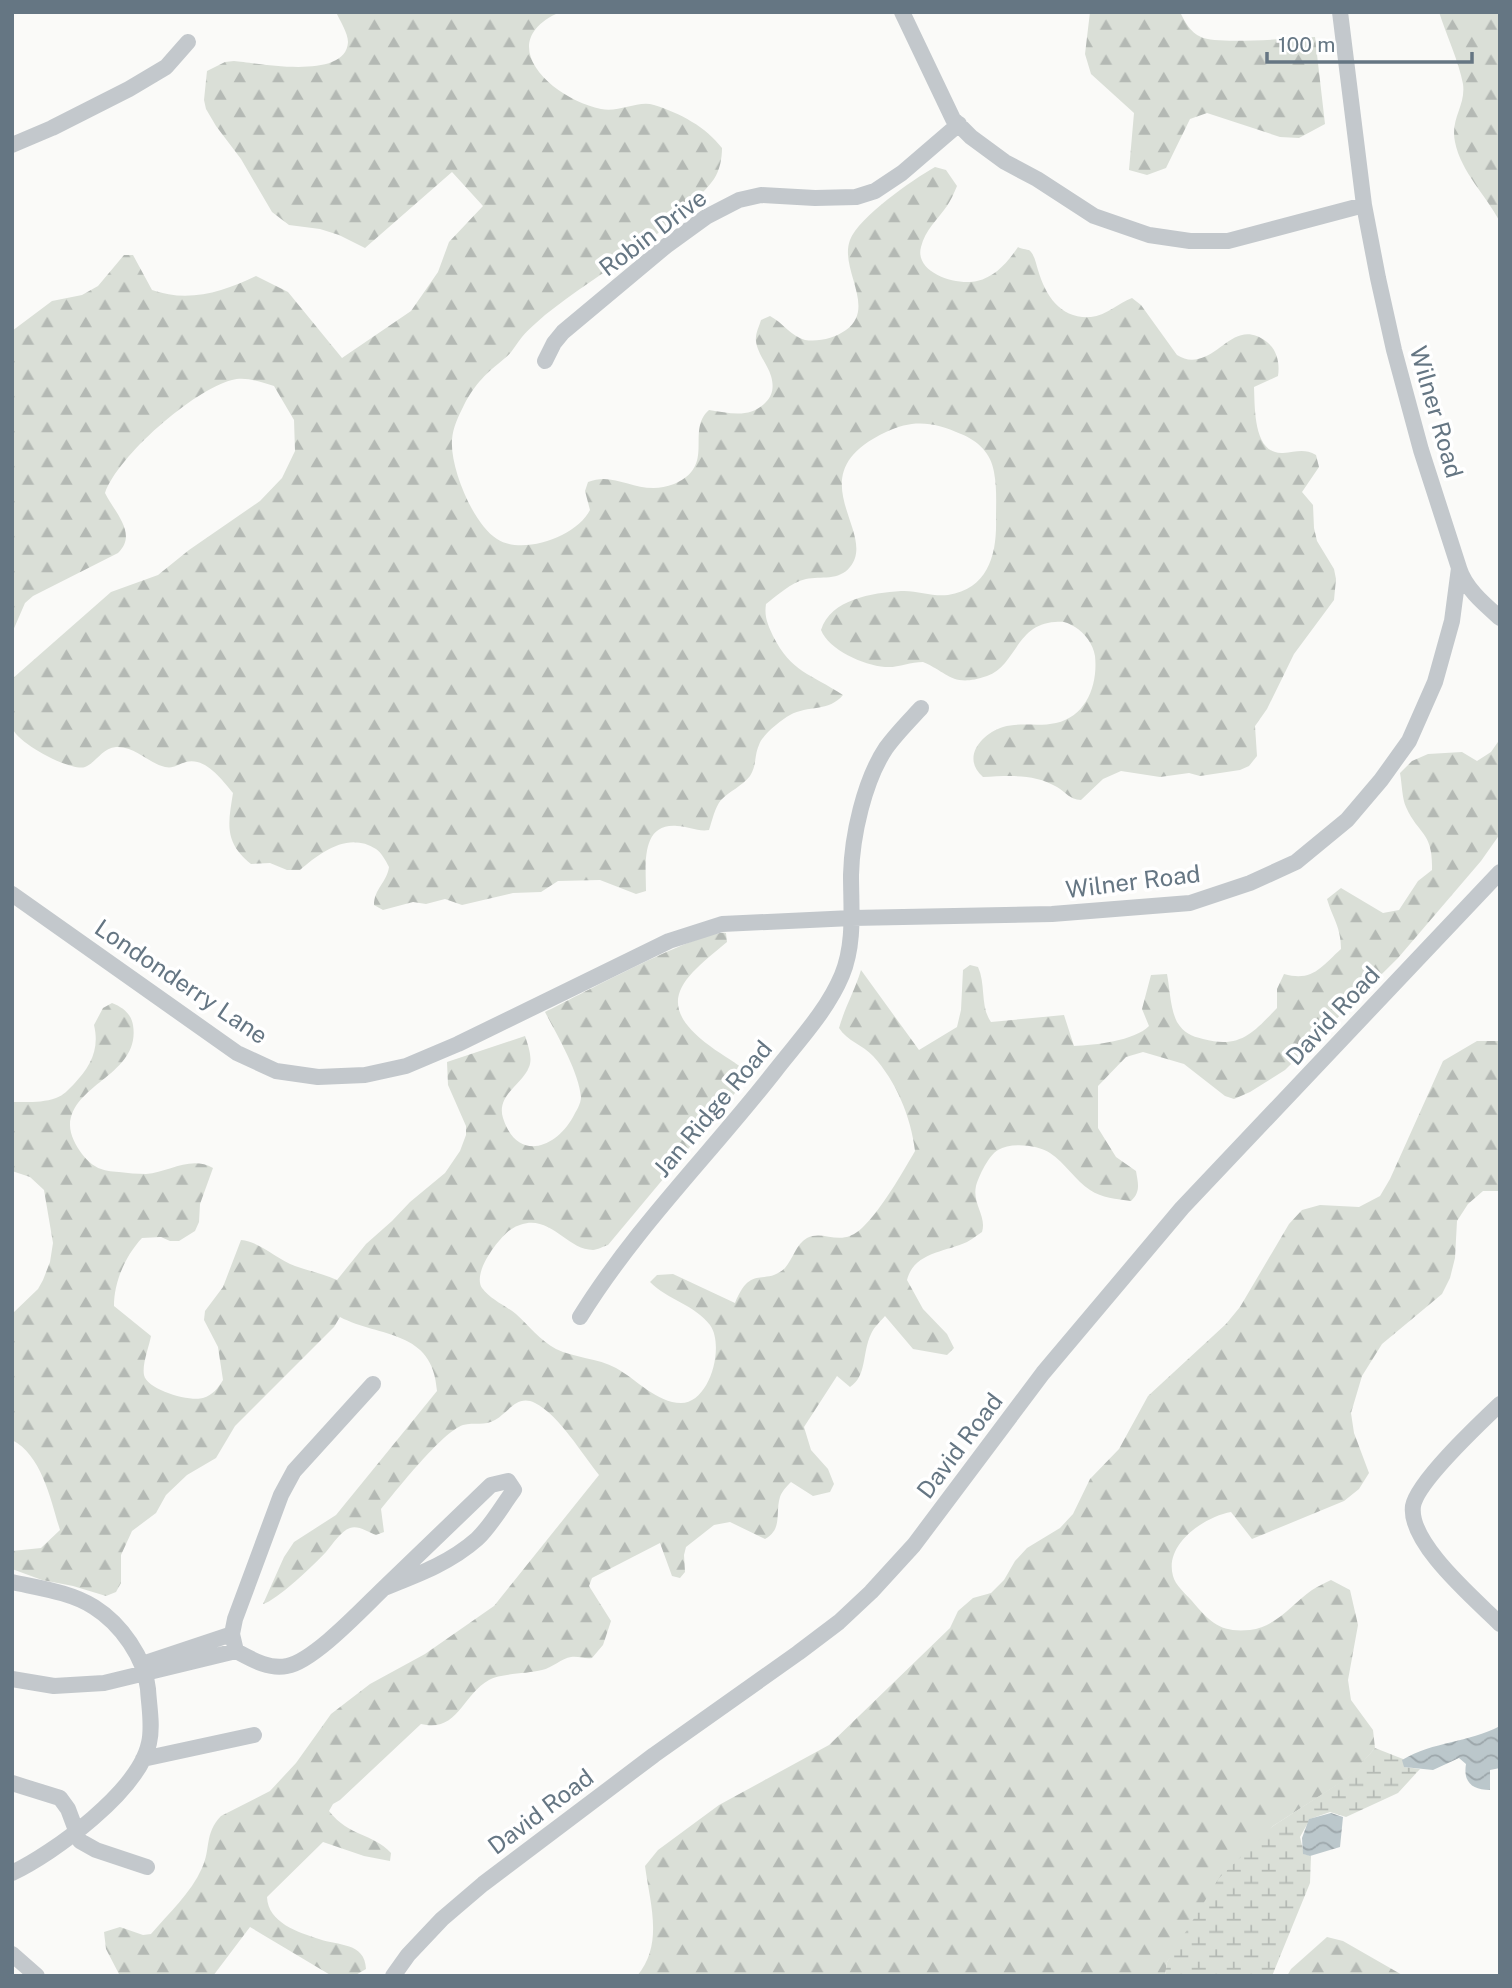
<svg xmlns="http://www.w3.org/2000/svg" width="1512" height="1988" viewBox="0 0 1512 1988" font-family="'Public Sans',sans-serif">
	<defs>
		<pattern id="forest-firs" width="22" height="20" patternUnits="userSpaceOnUse" patternTransform="scale(1.75)"><rect width="22" height="20" fill="#dadfd7"/><path d="M5 1l3.5 6h-7zM16 11l3.5 6h-7z" fill="#b4b9b4"/></pattern>
		<pattern id="wetland-marsh" width="20" height="14" patternUnits="userSpaceOnUse" patternTransform="scale(1.75)"><rect width="20" height="14" fill="#dadfd7"/><path d="M1 5h8M5 5V1M11 12h8M15 12V8" fill="none" stroke="#b4b9b4"/></pattern>
		<pattern id="water-waves" width="16" height="10" patternUnits="userSpaceOnUse" patternTransform="scale(1.75)"><rect width="16" height="10" fill="#bbc7cb"/><path d="M0 5q4-4 8 0t8 0" fill="none" stroke="#9ca6aa"/></pattern>
	</defs>
	<rect width="100%" height="100%" fill="#fafaf8"/>
	<path fill="url(#forest-firs)" d="M336,12H560C490,43 554,100 601,109C619,113 638,100 654,105C680,113 706,127 722,148C722,158 720,170 714,179C704,193 689,205 676,216C663,228 651,241 636,251C605,272 574,292 545,315C537,322 528,330 522,337C516,344 512,353 505,358C486,374 476,382 464,405C458,417 453,427 452,440C450,468 473,524 497,539C523,556 577,536 590,510L585,491L588,482C617,470 639,498 674,484C717,466 685,431 709,410C730,413 750,419 766,402C773,395 774,386 771,376C768,365 757,353 756,341C755,334 759,327 761,320L770,316C782,322 792,337 805,340C819,342 835,338 846,330C877,308 839,269 850,240C859,217 912,180 935,167L946,170L957,186C954,193 951,200 947,206C938,219 925,230 921,247C914,273 957,286 977,281C995,277 1008,262 1018,247C1019,248 1028,250 1029,250C1035,255 1036,264 1038,270C1046,297 1061,319 1091,317C1106,316 1118,303 1132,298L1141,305L1177,355C1184,359 1190,361 1198,359C1223,354 1237,319 1267,342C1277,350 1280,363 1278,376L1254,387C1255,407 1253,455 1283,453C1296,452 1304,448 1316,455L1319,467L1302,492L1313,505L1314,528L1317,541L1334,569L1336,579L1334,600L1294,654L1267,709L1255,726L1257,756L1249,766L1240,770L1200,776L1189,773L1160,777L1121,771L1103,779L1081,800C1069,799 1067,793 1057,787C1034,773 1008,776 983,777C961,758 981,734 1003,727C1020,722 1039,727 1056,723C1087,716 1098,684 1095,656C1093,644 1085,633 1075,627C1067,622 1064,621 1055,622C1016,624 1016,666 987,676C952,688 949,673 923,662C910,662 898,668 885,667C863,665 829,650 821,630C831,599 872,593 901,591C917,590 932,597 948,595C989,589 997,553 996,519C996,503 997,488 994,472C991,453 978,441 961,434C934,422 913,419 886,432C794,475 879,532 850,567C839,581 821,576 806,579C790,583 778,595 766,604C764,617 768,625 773,636C791,672 811,674 843,695C829,712 808,705 790,715C781,720 762,735 759,745C754,756 757,765 750,776C742,786 730,791 721,800C715,807 712,821 709,830C698,832 688,826 677,826C640,823 646,866 646,891L636,894L600,880L558,881L541,892L513,893L462,905L445,899L426,904L413,902L383,910L374,905C374,889 387,882 389,867C386,861 381,852 376,849C348,831 320,853 300,870H287L270,863L251,864C224,842 228,824 233,793C222,780 206,757 186,762C178,764 174,769 165,767C148,763 135,746 116,747C102,748 97,762 85,767C71,772 15,742 12,727C9,713 12,694 12,679L111,592L158,575L189,550L260,501L282,478L295,451L294,420L274,386C261,382 245,376 232,380C193,390 118,456 105,493C115,513 138,534 118,553L33,596L25,603L12,633V331L52,301L82,295L98,286L124,255H133L152,290C188,303 223,292 256,276L288,292L342,358L411,311L438,272L449,242L483,206L452,172L365,248L339,235L320,229L289,225L272,212L241,159L216,126L206,109L204,100L207,71L225,62L234,61C258,63 346,81 348,42C348,33 340,21 336,12Z
		M1090,12H1180C1185,22 1190,32 1201,37C1217,45 1293,38 1315,37L1325,124L1299,138L1280,137L1207,113L1190,119L1166,168L1147,175L1129,170L1134,113L1091,74L1085,54Z
		M1439,12H1500V222C1486,195 1461,172 1455,142C1450,118 1466,106 1463,84C1459,62 1446,34 1439,12Z
		M1500,739V834L1481,861L1398,958L1285,1070L1250,1092L1234,1099L1225,1096L1184,1064L1143,1052L1126,1057L1098,1086V1128L1116,1157L1136,1171C1138,1183 1141,1192 1131,1201C1116,1199 1102,1198 1090,1190C1075,1180 1065,1163 1050,1153C1038,1145 1011,1142 998,1150C988,1156 979,1176 976,1186C972,1204 987,1216 982,1232C977,1235 973,1239 967,1242C946,1252 914,1252 907,1280L923,1309L947,1334L954,1348L947,1355L913,1349L885,1316C880,1322 874,1327 871,1334C862,1353 867,1376 850,1387L837,1376L804,1427L811,1450L828,1469L834,1484L830,1492L813,1496L791,1482C787,1486 782,1491 780,1497C775,1513 783,1529 765,1539L730,1522L714,1525L686,1547L684,1555L685,1572L680,1578L672,1576L660,1543L592,1578L589,1586L611,1621L603,1645L592,1658C584,1659 579,1656 571,1657C562,1658 552,1668 542,1670C527,1674 501,1673 489,1680C462,1695 458,1733 421,1724L340,1800L333,1804L329,1811C349,1837 373,1833 391,1853L390,1861L364,1856L323,1842L267,1897C268,1923 298,1932 319,1939C338,1946 365,1942 366,1969L354,1976H332L250,1927L213,1976H120L106,1949L104,1932L120,1927L143,1935L151,1934C169,1913 191,1893 202,1868C211,1849 204,1834 221,1816L270,1791L296,1763L331,1714L370,1684L425,1654L494,1606L599,1475C582,1454 559,1415 535,1403C517,1394 509,1412 495,1420C485,1426 474,1422 463,1425C442,1432 396,1491 381,1509L384,1532L376,1535C368,1532 358,1525 350,1528C341,1531 332,1545 326,1552C315,1564 276,1601 263,1604L284,1557L294,1542L336,1515L437,1391C433,1329 380,1338 340,1317L334,1327L235,1426L216,1458L187,1475L166,1495L156,1513L132,1531L121,1555V1583L116,1592L106,1596L73,1586L42,1580L12,1569V1551L41,1548L60,1530C51,1501 42,1455 12,1440V1314L38,1289L43,1280L50,1262L53,1243L44,1190L30,1177L12,1171V1102C27,1102 42,1103 56,1098C64,1095 68,1090 74,1084C90,1067 100,1050 94,1025L103,1008L112,1003C122,1007 131,1013 133,1025C141,1075 72,1083 70,1125C70,1135 76,1146 82,1154C93,1168 102,1171 119,1172C128,1173 137,1174 146,1174C169,1172 191,1155 213,1168L200,1204L199,1222L195,1231L179,1241H170L161,1237L142,1238C126,1255 114,1281 114,1306L151,1336C149,1347 142,1364 144,1375C147,1390 190,1402 203,1398C213,1395 218,1388 223,1380L218,1347L204,1320L205,1311L223,1287L241,1240C261,1242 276,1259 295,1266C310,1271 323,1274 337,1280L366,1244L392,1221L410,1202L445,1173L460,1151L466,1135V1126L448,1085L447,1062L525,1036C528,1045 533,1058 529,1067C522,1085 496,1095 503,1118C517,1162 555,1149 573,1117C576,1111 581,1104 581,1097C579,1072 557,1035 545,1012C574,998 703,928 726,933L727,942C685,977 650,1002 710,1046C723,1056 738,1063 750,1075L608,1245C604,1246 597,1250 593,1250C564,1250 547,1206 510,1230C498,1239 472,1273 482,1288C490,1299 506,1306 516,1314C529,1326 540,1340 556,1349C574,1358 598,1358 616,1368C636,1379 657,1403 681,1403C710,1403 725,1346 710,1325C695,1305 668,1300 650,1282L657,1275L673,1274L735,1303C751,1263 765,1287 785,1268C793,1259 796,1244 807,1238C825,1229 841,1249 863,1227C881,1210 903,1172 915,1151C911,1117 896,1081 873,1056C863,1045 847,1041 839,1028C845,1007 855,990 861,970L919,1050L957,1027L961,1010L963,970L970,965L978,967C986,984 980,1007 991,1022L1064,1015L1074,1046C1095,1045 1134,1041 1149,1026L1142,1009L1151,975L1167,974C1170,989 1170,1008 1177,1022C1184,1033 1191,1036 1203,1039C1240,1049 1253,1033 1277,1008V989L1284,974C1313,982 1321,967 1341,949C1341,927 1333,919 1327,899L1341,888L1383,913L1399,910L1418,881L1432,870C1433,831 1419,836 1406,807C1402,798 1402,784 1400,773L1412,761L1428,754L1462,752L1477,761L1491,752Z
		M1477,1041H1500V1191H1483L1468,1204L1457,1221L1455,1258L1450,1278L1442,1294L1382,1344L1362,1376L1351,1413L1354,1433L1369,1473L1359,1489L1344,1501L1252,1539L1231,1512C1204,1517 1164,1544 1173,1576C1175,1585 1186,1594 1192,1601C1210,1622 1220,1633 1250,1630C1276,1627 1292,1604 1312,1590C1318,1586 1325,1583 1331,1580L1350,1590L1358,1625L1348,1680L1351,1700L1373,1730L1375,1748L1351,1776L1273,1826L1167,1962L1165,1976H637C664,1944 650,1904 645,1866L658,1850L719,1805L829,1745L950,1628L958,1611L973,1598L991,1593L1004,1580L1015,1561L1027,1548L1060,1528L1073,1514L1090,1479L1119,1449L1148,1396L1226,1324L1240,1307L1289,1224L1302,1210L1320,1205L1359,1207L1380,1196L1390,1179L1443,1061Z
		M1327,1937L1343,1941L1404,1976H1287L1291,1969Z"/>
	<path fill="url(#wetland-marsh)" d="M1375,1748L1403,1759L1405,1767L1420,1769L1398,1793L1346,1817L1330,1812L1310,1819L1300,1837L1304,1854L1311,1856L1310,1883L1272,1976H1165L1167,1962L1219,1878L1273,1826L1350,1776Z"/>
	<path fill="url(#water-waves)" d="M1500,1726V1768L1490,1770V1790C1472,1790 1463,1782 1466,1764L1459,1758L1433,1770L1404,1767L1402,1760C1434,1741 1468,1743 1500,1726Z
		M1331,1813L1343,1817L1340,1847L1310,1856L1303,1854L1302,1838L1309,1819Z"/>
	<g fill="none" stroke-linecap="round" stroke-linejoin="round">
		<path stroke="#c3c8cc" stroke-width="16" d="M902,12L953,119L971,137L1005,162L1037,179L1094,216L1149,235L1190,241H1228L1364,205
			M12,145L52,128L129,89L166,67L188,42
			M545,361L554,343L563,332L666,246L706,217L739,200L761,195L815,198L856,197L875,191L902,173L959,124
			M1459,568C1465,588 1484,604 1500,618
			M12,894L237,1053L276,1071L318,1077L365,1075L406,1066L458,1044L669,941L722,924L852,918L1052,914L1190,903L1250,883L1296,862L1347,820L1381,780L1409,741L1435,682L1452,621L1459,568L1421,450L1394,350L1378,278L1364,205L1340,12
			M580,1317C635,1228 711,1153 775,1071C799,1040 827,1011 842,975C855,943 851,909 851,875C852,836 864,781 886,748C896,734 909,721 921,708
			M373,1384L294,1471L281,1495L235,1619L232,1634L236,1651C251,1659 269,1670 287,1666C314,1661 363,1608 384,1588
			M1500,1404C1480,1423 1417,1482 1413,1506C1408,1543 1475,1599 1500,1624
			M508,1481L514,1490C502,1506 491,1526 477,1539C450,1563 417,1575 384,1588L491,1485Z
			M12,1582C39,1588 71,1592 94,1607C121,1624 145,1658 148,1689C149,1707 153,1726 149,1743C139,1791 54,1853 12,1873
			M142,1664L232,1634
			M12,1679L54,1686L104,1683L236,1651
			M143,1759L254,1735
			M12,1783L60,1798L68,1809L80,1841L96,1850L147,1867
			M12,1954L37,1976
			M393,1976L408,1955L442,1919L483,1884L654,1755L798,1653L839,1622L871,1592L914,1545L1043,1373L1182,1208L1500,872"/>
	</g>
	<g text-anchor="middle" stroke-width="7" stroke-linejoin="round" paint-order="stroke">
		<g font-size="24" fill="#657683" stroke="#fff">
			<text transform="translate(653 233) rotate(-37)" y="8">Robin Drive</text>
			<text transform="translate(1436 412) rotate(74)" y="8">Wilner Road</text>
			<text transform="translate(1133 882) rotate(-7)" y="8">Wilner Road</text>
			<text transform="translate(181 982) rotate(34)" y="8">Londonderry Lane</text>
			<text transform="translate(1333 1016) rotate(-47)" y="8">David Road</text>
			<text transform="translate(713 1109) rotate(-50)" y="8">Jan Ridge Road</text>
			<text transform="translate(960 1446) rotate(-53)" y="8">David Road</text>
			<text transform="translate(541 1812) rotate(-37)" y="8">David Road</text>
		</g>
	</g>
	<rect width="1512" height="1988" fill="none" stroke="#657683" stroke-width="28"/>
	<path d="M1267 52v10h205v-10" fill="none" stroke="#657683" stroke-width="3.5"/>
	<text x="1278" y="52" font-size="21" fill="#657683" stroke="#ffffff" stroke-width="5" paint-order="stroke">100 m</text>
</svg>
